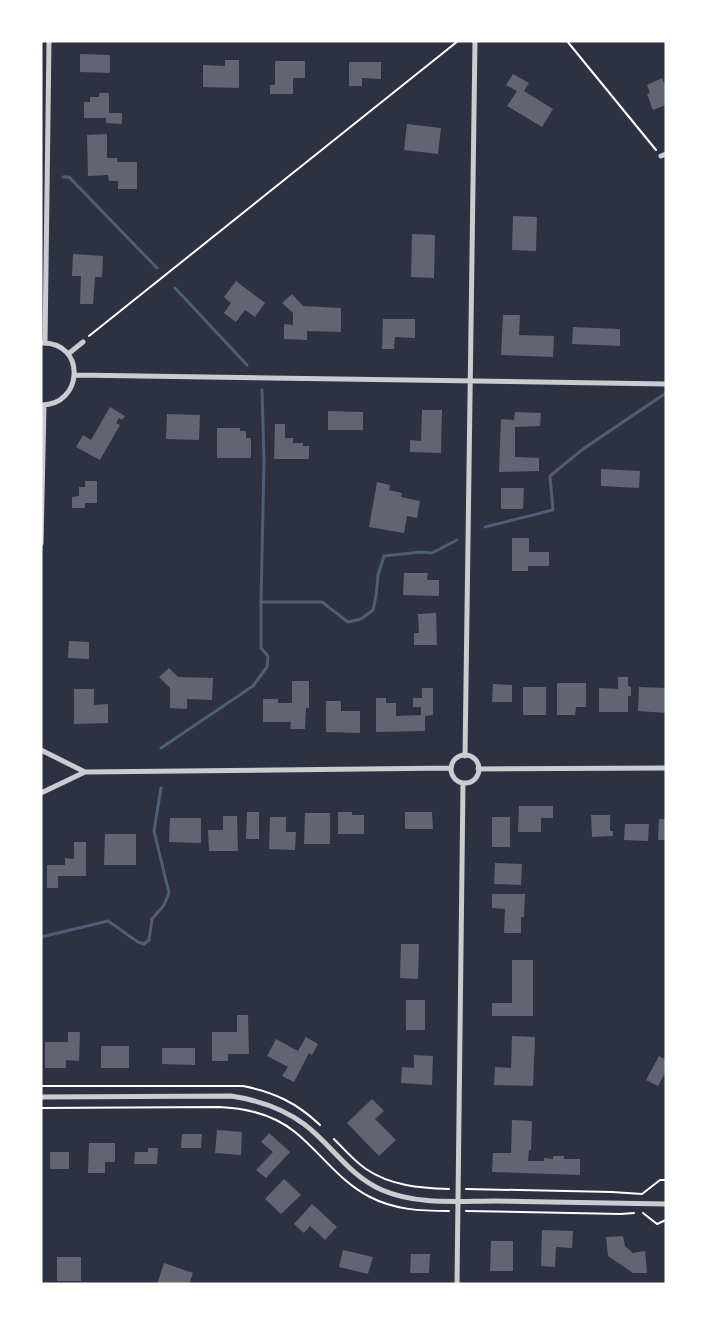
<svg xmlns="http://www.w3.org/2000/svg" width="707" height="1325" viewBox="0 0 707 1325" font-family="'Space Grotesk',sans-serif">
	<rect width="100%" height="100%" fill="#2d3142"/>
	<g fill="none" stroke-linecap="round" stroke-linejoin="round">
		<path stroke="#4f5d75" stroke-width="3" d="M63,177H69L157,268
			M175,288L247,365
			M485,527L553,510L550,476L583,449L666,393
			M261,602L264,461L262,390
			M161,748L253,686L267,667L268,656L261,648V602H322L348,622L361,619L373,610L376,596L378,575L384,556L421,552L432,553L457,540
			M41,937L108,921L138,942L144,944L149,940L152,919L164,905L169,893L154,831L161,788"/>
	</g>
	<path fill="#626471" d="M80,54L110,55V73L80,72Z
		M225,60H239V88L203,87V65L225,66Z
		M275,61H305V78H293V94H270V85H275Z
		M349,62H381V79L362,78V86H349Z
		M513,74L529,83L524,91L553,109L542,127L507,106L517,91L506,85Z
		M662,78L666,88V105L653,110L647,94L650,93L647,85Z
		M99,93H109V113H122V124L106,123V118H84V102H90V97H99Z
		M407,124L441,128L438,154L404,150Z
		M107,134V158H117V162H137V189H118V181H109L108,175L88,176L87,135Z
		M513,216L537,217L536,251L512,250Z
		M412,234L435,235L434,278L411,277Z
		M73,254L103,256L102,277H95L93,304H80L81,276H72Z
		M236,281L265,303L255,317L245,310L236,322L224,313L231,303L224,297Z
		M292,294L303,306L341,308V332L307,331V340L284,339V324L293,325V313L282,303Z
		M503,315H520L519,335L554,336L553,357L501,355Z
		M383,319H415V338L395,337L394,349H382Z
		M573,327L620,329V346L572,344Z
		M110,407L125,416L122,420L119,418L116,423L120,425L100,460L76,447L83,435L91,440Z
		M422,410H442L441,453L410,452V440L421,441Z
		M328,411L363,412V430H328Z
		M515,412L541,413L540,426L515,427V457L539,458V471L499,472L501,419L514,420Z
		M167,414L200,415L199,440L166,439Z
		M275,424H285V438H293V443H303V446H309V459H274Z
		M217,428H240V431H246V438H251V458H217Z
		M601,469L640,471L639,488L601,486Z
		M85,481H97V503H85V508H72V497L79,496V487H85Z
		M377,482L390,485L389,490L402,493L401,497L420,501L417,518L407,516L404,533L369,527Z
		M501,488H524L523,509H501Z
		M512,538H529V552H549V566H528V571H512Z
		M404,573H428L427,580H439V596L403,595Z
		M436,613L437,645H414V633H419L418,614Z
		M69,641L89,642V659L68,658Z
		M169,668L178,677L213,678L212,700L187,699V709L170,708V688L159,677Z
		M618,677H628V686L631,687V696H628V712H599V688L618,689Z
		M292,681H309V708H306L305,729H290L291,722H263V699H278V703H292Z
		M557,683H586V707H576L575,715H557Z
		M493,684L512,685V702H492Z
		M523,687H546V715H523Z
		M639,687L666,688V713L638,711Z
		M422,688H433V715L425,716V731L376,732V698H386V703H396V716L421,715V707H413V698H422Z
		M74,689H94V705L108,704V723L74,724Z
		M326,701H341V711H360V733L326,732Z
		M519,806H553V818H541V832H518Z
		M247,812H259V839H246Z
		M338,812H352V815H364V834H338Z
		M405,812H432L433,829H405Z
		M305,813H330V844H304Z
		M591,815H610V831H613V836L592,837Z
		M223,816H237L238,851H209L208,830H223Z
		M270,817H286V832H296L295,850L269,849Z
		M492,817H510V847H492Z
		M170,818H201V843L169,842Z
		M659,819H666V840H658Z
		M625,824H649L648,841L624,840Z
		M105,834H136V865H104Z
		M74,842H86V876H58V888H47V865H65V858L74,859Z
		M495,863L522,864L521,885L494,884Z
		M492,894H525L524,917H521V933H504L505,909L492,908Z
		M401,944H419L418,979L400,978Z
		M512,960H533V1016H492V1003H512Z
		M406,1000H425V1030H406Z
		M237,1015H248L249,1054H228V1061H212V1032H237Z
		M68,1032H80L79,1061L66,1060V1068H45V1042H68Z
		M512,1036L535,1037L533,1086L494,1085L495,1067L511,1068Z
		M306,1037L318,1044L312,1055L309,1053L294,1082L282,1076L288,1067L267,1056L276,1039L298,1051Z
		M101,1046H129V1068H101Z
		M162,1048H195V1065L162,1064Z
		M414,1055L433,1056L432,1085L401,1083L402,1067L414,1068Z
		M659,1056L666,1060V1071L658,1086L646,1080Z
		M372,1099L384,1111L375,1119L396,1140L379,1156L347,1123Z
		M512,1120L532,1121L531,1150H529L528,1161H544V1158L553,1159V1156H564V1159H580V1175L492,1172L493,1153H511Z
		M217,1130L242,1132L241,1155L215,1153Z
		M269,1133L290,1152L266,1178L256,1170L273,1152L261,1142Z
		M182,1134H202L201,1148H181Z
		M89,1143H115V1162H105V1173H88Z
		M148,1148H158L157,1164H134L135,1152H148Z
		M50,1152H69V1169H50Z
		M284,1179L301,1195L281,1214L265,1199Z
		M312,1204L337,1227L325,1240L310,1226L304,1233L294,1224Z
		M542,1230L573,1231L572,1248L556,1247L555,1267L541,1266Z
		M623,1236L625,1246L633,1253L645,1251L647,1273H633L608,1256L606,1237Z
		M491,1241H513V1271H490Z
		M343,1250L373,1257L368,1274L339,1267Z
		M411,1254H430L429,1273H410Z
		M57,1257H81V1281H57Z
		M164,1263L193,1273L189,1284H157Z"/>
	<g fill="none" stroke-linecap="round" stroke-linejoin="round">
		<path stroke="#fff" stroke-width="2" d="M567,41L656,150
			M89,336L458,41
			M41,1086H243C274,1092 297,1103 320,1125
			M41,1108L219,1107C245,1108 274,1115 295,1132C321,1153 340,1182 370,1197C395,1210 421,1211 449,1211
			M334,1139C344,1149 354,1161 366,1169C391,1186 420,1188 449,1189
			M466,1189L612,1192L642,1194L660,1180H666
			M466,1211L621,1214L634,1213
			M643,1213L657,1224L666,1220"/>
		<path stroke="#caccd0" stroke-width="5" d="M661,156L666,154
			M45,343L49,41
			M68,354L83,342
			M75,375L666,384
			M41,405C83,406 87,342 42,343
			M41,544L44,405
			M41,750L85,772
			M451 769a14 14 0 1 1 28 0a14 14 0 1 1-28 0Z
			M465,756L475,41
			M478,769L666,768
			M41,793L85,772L451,768
			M41,1097L231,1096C258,1100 282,1108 304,1124C332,1145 349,1176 382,1190C416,1205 458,1201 495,1201C552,1202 609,1203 666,1204
			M457,1284L463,783"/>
	</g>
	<rect width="707" height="1325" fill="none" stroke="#ffffff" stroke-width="85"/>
</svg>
